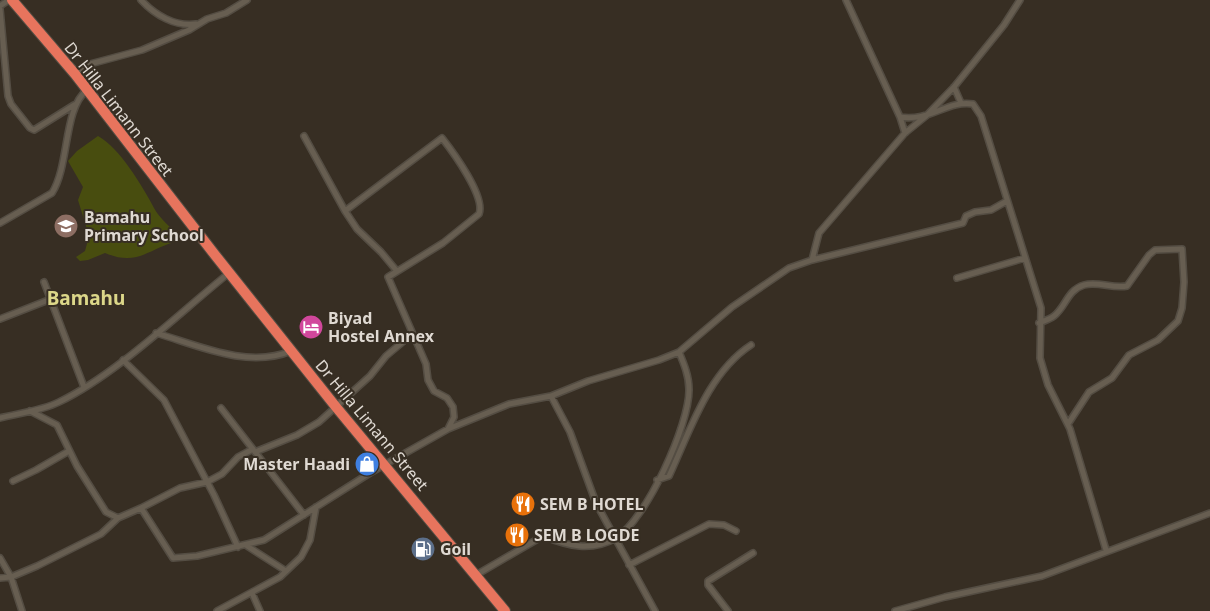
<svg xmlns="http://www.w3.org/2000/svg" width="1210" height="611" viewBox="0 0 1210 611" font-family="'Noto Sans',sans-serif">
	<rect width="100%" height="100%" fill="#372e23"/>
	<path fill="#484d0f" d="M98,136C119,147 143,187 154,208C159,218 172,228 179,237L174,242C146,251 136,266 105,253L88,260L80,261L76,257L85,251L89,236L78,200L83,187L68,161L77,151Z"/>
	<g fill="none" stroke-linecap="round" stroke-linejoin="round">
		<defs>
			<path id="street" d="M141,0C155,15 175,27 196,24
				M846,0L900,117C930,122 947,100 973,104L981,116L1041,308L1040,358L1048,385L1070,429L1106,550
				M0,6L9,0
				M0,9L8,96L11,104L30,128L34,130L74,105
				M75,74L90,64L142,50L189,30L207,19L226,13L247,0
				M954,87L961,103
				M900,117L905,133
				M304,136L345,211L357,229L381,252L396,270
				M345,211L442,138C453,152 486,197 479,214L443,243L388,277L426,364L428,380L434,391L447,398L453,407L454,417L448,429
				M0,223L52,193C70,164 63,109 87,90
				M812,260L963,223L966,216L975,212L991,210L1007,201
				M957,278L1025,258
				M44,282L84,387
				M0,319L51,299
				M1039,323C1044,321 1050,319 1054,316C1066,307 1067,290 1084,285C1098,281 1113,289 1127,286L1149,255L1155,250L1182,249L1184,282L1182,308L1178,321L1158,340L1129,355L1112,378L1089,392L1068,424
				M156,333C197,345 248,369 291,351
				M123,360L164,400L214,495L238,547
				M551,396L570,432L596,503L655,611
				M221,408L304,515
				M30,411L57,425L77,466L106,512L118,518
				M0,418C19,413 41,411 59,402C117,374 178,314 229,273
				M255,452L297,435L319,422L370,376L386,356L412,334
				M657,480L669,476C690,431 708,373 751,345
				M13,481L36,470L69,451
				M141,508L180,488L207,482L222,474L238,457L253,449
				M247,546L286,571
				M0,558L11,577L22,611
				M629,565L709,524L724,525L736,531
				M476,575L543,536C568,546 591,552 616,538C646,520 690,424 689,389C689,376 684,364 679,352
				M0,578L11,577L37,566L101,534L118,518L141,508L173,558L197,556L264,540L370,473L448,429L509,404L551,396L588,381L659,360L679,352L732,307L789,268L812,260L819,233L905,133L926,116L954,87L1004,25L1020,0
				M252,593L260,611
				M217,611L280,577L301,557L310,540L316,507
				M728,611L708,585V581L753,553
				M895,611L945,597L1042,576L1210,513"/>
			<path id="highway" d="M12,0L75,74L215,255L336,407L505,611"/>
		</defs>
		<use href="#street" stroke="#544d43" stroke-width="8"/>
		<use href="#highway" stroke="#544d43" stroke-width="12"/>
		<use href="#street" stroke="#675e51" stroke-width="5"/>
		<use href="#highway" stroke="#e7745d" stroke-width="10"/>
	</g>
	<defs>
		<symbol id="school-disc" viewBox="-11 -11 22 22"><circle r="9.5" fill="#8d6e63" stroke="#372e23"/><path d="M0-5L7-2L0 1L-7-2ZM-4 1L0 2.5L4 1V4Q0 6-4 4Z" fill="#fff"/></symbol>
		<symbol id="hotel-disc" viewBox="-11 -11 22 22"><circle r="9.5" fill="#d1479c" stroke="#372e23"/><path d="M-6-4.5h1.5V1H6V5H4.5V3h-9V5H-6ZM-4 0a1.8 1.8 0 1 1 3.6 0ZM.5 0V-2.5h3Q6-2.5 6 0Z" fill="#fff"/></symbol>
		<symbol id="shop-disc" viewBox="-11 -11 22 22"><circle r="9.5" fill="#3f7fe0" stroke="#372e23"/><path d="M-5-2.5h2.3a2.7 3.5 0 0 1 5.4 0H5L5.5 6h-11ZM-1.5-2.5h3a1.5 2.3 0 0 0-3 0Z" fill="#fff"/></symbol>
		<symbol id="restaurant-disc" viewBox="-11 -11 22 22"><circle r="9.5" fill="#e8710a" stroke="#372e23"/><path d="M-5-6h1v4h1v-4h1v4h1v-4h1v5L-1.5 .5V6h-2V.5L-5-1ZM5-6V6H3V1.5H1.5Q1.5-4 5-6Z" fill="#fff"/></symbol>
		<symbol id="fuel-disc" viewBox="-11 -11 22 22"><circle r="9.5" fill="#5c6f8a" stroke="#372e23"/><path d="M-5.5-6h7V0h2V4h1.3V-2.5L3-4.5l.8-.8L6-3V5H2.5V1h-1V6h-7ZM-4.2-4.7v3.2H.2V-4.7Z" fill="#fff"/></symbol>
	</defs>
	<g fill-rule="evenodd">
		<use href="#school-disc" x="52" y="212" width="28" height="28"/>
		<use href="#hotel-disc" x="297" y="313" width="28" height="28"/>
		<use href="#shop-disc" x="353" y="450" width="28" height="28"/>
		<use href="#restaurant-disc" x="509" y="490" width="28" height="28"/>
		<use href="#restaurant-disc" x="503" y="521" width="28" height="28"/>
		<use href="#fuel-disc" x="409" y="535" width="28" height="28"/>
	</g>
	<g text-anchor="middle" stroke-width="4" stroke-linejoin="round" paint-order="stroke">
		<g font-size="16" fill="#dfd9d2" stroke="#372e23">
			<text transform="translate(119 109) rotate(52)" y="6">Dr Hilla Limann Street</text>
			<text transform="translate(372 425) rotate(50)" y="6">Dr Hilla Limann Street</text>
		</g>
		<g font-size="16" font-weight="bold" fill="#dfd9d2" stroke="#372e23" text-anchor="start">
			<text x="84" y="223">Bamahu<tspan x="84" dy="18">Primary School</tspan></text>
			<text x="328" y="324">Biyad<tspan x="328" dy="18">Hostel Annex</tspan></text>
			<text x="350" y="470" text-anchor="end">Master Haadi</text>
			<text x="540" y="510">SEM B HOTEL</text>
			<text x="534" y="541">SEM B LOGDE</text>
			<text x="440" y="555">Goil</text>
		</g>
		<g font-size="19" font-weight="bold" fill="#dcd789" stroke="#372e23">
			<text x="86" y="305">Bamahu</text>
		</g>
	</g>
</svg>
